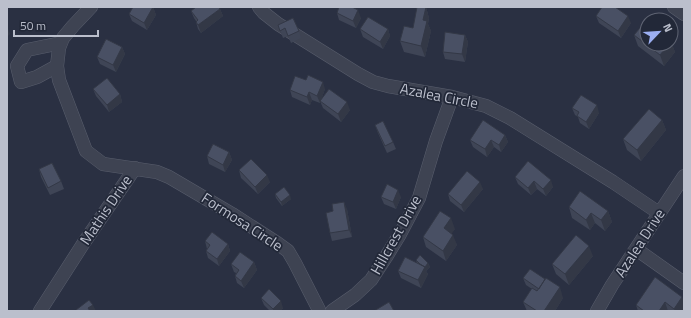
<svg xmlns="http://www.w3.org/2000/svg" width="691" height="318" viewBox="0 0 691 318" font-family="'Titillium Web',sans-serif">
	<rect width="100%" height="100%" fill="#2a3042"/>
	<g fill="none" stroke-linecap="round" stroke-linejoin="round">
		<defs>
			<path id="minor" d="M91,7L73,26L63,38L59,48L57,66L59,80L86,151L103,164L157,172L169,177L232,214L277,243L288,251L295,263L319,310V311
				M259,7L264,13L278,24L358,74L373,82L388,86L452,97L486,106L510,118L613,182L659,213
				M674,7L684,14
				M57,66L37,77L21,82L17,66L27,50L61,43
				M636,249L684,283
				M40,311L83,244L135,168
				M332,311L355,295L371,280L386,257L400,234L419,198L436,141L452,97
				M597,311L612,285L684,176"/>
		</defs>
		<use href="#minor" stroke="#595e6d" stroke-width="14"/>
		<use href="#minor" stroke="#3e4352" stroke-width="13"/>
	</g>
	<path fill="#3f4556" d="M153,7L156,15L147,30L132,21L129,14Z
		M426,7L429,18L428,24L431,31L425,57L404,52L400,41L413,28Z
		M220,9L223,16L201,33L198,29L196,22V21L194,18L191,11Z
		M337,13L361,18L356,28L339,20Z
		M596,16L631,23L621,38L599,23Z
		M278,25L299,31L301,38L291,43L288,36L283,38Z
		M360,29H388L390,36L383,49L363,37Z
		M465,35L468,42L465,62L445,59L443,52Z
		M634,35L671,44V42L675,52L664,66L638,46Z
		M122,47L125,54L116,72L100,64L97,57Z
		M93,89L120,94L122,102L109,112L96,96Z
		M325,89L321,100L350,110L341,122L323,108L320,101V103L312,100L310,105L292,97L290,90Z
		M572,108L599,113L589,129L580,123L578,117L575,115Z
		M662,120L666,130L641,161L627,150L623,139Z
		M375,125L393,142L396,149L387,153L378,133Z
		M505,135L508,142L501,152L494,147L487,157L473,147L470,140Z
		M229,152L232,160L225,172L209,164L207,156Z
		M528,161L553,187L546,196L537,189L531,195L518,184L515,177Z
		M39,169L61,181L64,189L50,195L41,177Z
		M239,170L270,182L258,194L241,178Z
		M483,189L464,212L450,201L448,194Z
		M275,194L291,199L282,206L276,198Z
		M381,197H401L396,209L384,204Z
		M569,207L608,211L612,222L605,231L595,223L590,230L572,218Z
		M347,209L352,237L332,241L330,233L333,211Z
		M455,229L451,233L457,245L446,261L426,247L423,237Z
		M205,241L228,244L230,251L219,266L208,258L206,251L207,249Z
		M593,256L569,285L556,274L552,264Z
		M416,260L428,263L430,267L426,271L428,274L421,288L401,278L398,271L417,263Z
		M254,262L257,270L244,288L237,283L235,276L236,273L234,272L231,264Z
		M523,278L563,298L555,311H527L523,302L532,289L526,285Z
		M682,297L684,311H638L636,305Z
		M261,298L283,308L281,311H270L264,305Z"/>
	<path fill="#333846" d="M153,7L156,15L147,30L144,23Z
		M426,7L429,18L428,24L431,31L425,57L421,46L423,20Z
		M220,9L223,16L201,33L198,25Z
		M358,10L361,18L356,28L353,21Z
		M628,16L631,23L621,38L618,31Z
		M7,26L10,34L7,37Z
		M388,29L390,36L383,49L380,42Z
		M465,35L468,42L465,62L462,54Z
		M671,42L675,52L664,66L660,55L669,44H671Z
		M122,47L125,54L116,72L113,65Z
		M323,82L325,89L320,103L317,96Z
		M309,92L312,100L310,105L307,97Z
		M120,94L122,102L109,112L107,105Z
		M347,102L350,110L341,122L338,114Z
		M597,105L599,113L589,129L586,122Z
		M662,120L666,130L641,161L637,150Z
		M505,135L508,142L501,152L499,145Z
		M491,140L494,147L487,157L485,149Z
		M229,152L232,160L225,172L223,165Z
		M267,175L270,182L258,194L255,187Z
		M551,180L553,187L546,196L543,189Z
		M534,181L537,189L531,195L528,188Z
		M480,182L483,189L464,212L461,205Z
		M398,190L401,197L396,209L393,202Z
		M290,195L291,199L282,206L281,202Z
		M344,202L347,209L352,237L349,230Z
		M608,211L612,222L605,231L601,220Z
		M591,213L595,223L590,230L586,220Z
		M451,218L455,229L448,239L444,228Z
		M453,235L457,245L446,261L443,251Z
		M228,244L230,251L219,266L217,259Z
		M589,246L593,256L569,285L565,274Z
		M254,262L257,270L244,288L241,281Z
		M428,263L430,267L426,271L428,274L421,288L418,280L424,268Z
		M560,287L563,298L555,311H544Z
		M682,297L684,302V311H675L674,309Z
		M281,301L283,308L281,311H273V309Z
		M665,302L668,311H659Z
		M93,305L96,311H89L88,308Z"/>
	<path fill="#495064" stroke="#333846" d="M133,7H153L144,23L129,14Z
		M196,7H219L220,9L198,25L196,22L198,20L191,11Z
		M339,7H352L358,10L353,21L337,13Z
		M417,7H426L423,20L427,21L421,46L400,41L404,26L413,28Z
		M602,7H615L628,16L618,31L596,16Z
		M368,17L388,29L380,42L360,29Z
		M293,18L299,31L288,36L285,28L280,31L278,25Z
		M645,22L647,23V44H669L660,55L634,35Z
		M445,32L465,35L462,54L443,52Z
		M106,39L122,47L113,65L97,57Z
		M308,75L323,82L317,96L309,92L307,97L290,90L295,76L306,80Z
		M107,78L120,94L107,105L93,89Z
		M329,89L347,102L338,114L320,101Z
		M581,95L597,105L586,122L577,116L579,112L572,108Z
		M649,109L662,120L637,150L623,139Z
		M483,120L505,135L499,145L491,140L485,149L470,140Z
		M383,121L393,142L385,146L375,125Z
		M213,144L229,152L223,165L207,156Z
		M251,159L267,175L255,187L239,170Z
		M528,161L551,180L543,189L534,181L528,188L515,177Z
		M52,163L61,181L48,188L39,169Z
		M467,171L480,182L461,205L448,194Z
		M387,184L398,190L393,202L381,197Z
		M284,187L290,195L281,202L275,194Z
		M580,191L608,211L601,220L591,213L586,220L569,207Z
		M344,202L349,230L330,233L326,213L333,211L332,204Z
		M440,211L451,218L444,228L453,235L443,251L423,237Z
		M212,232L228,244L217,259L206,251L210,245L205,241Z
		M576,235L589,246L565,274L552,264Z
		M240,252L254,262L241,281L235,276L239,270L231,264Z
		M420,255L428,263L425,267L420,264L416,260Z
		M405,257L425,267L418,280L398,271Z
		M530,269L545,279L539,289L523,278Z
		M655,277L682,297L674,309L665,302L659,311H644L636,305Z
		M546,278L560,287L544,311H537L523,302L532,288L537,291Z
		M269,289L281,301L273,309L261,298Z
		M89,300L93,305L88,308L90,311H77L76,310Z
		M389,302L394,311H374Z"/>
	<g text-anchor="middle" stroke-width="3.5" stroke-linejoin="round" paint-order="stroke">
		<g font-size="15" fill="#bbbfcc" stroke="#222838">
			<text transform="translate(439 96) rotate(11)" y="5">Azalea Circle</text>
			<text transform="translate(106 210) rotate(-56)" y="5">Mathis Drive</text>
			<text transform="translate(242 222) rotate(33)" y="5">Formosa Circle</text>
			<text transform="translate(396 235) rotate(-61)" y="5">Hillcrest Drive</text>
			<text transform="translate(640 243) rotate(-57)" y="5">Azalea Drive</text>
		</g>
	</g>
	<rect width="691" height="318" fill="none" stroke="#bbbfcc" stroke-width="16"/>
	<g transform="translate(659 32) rotate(65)"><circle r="19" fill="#222838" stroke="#5f6473"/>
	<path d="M0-3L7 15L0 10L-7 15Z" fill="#9baef1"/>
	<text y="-6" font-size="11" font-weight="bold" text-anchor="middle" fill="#bbbfcc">N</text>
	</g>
	<path d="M14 30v6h84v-6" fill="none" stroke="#bbbfcc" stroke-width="2"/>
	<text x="20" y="30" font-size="12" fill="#bbbfcc" stroke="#222838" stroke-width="3" paint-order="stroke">50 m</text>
</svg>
